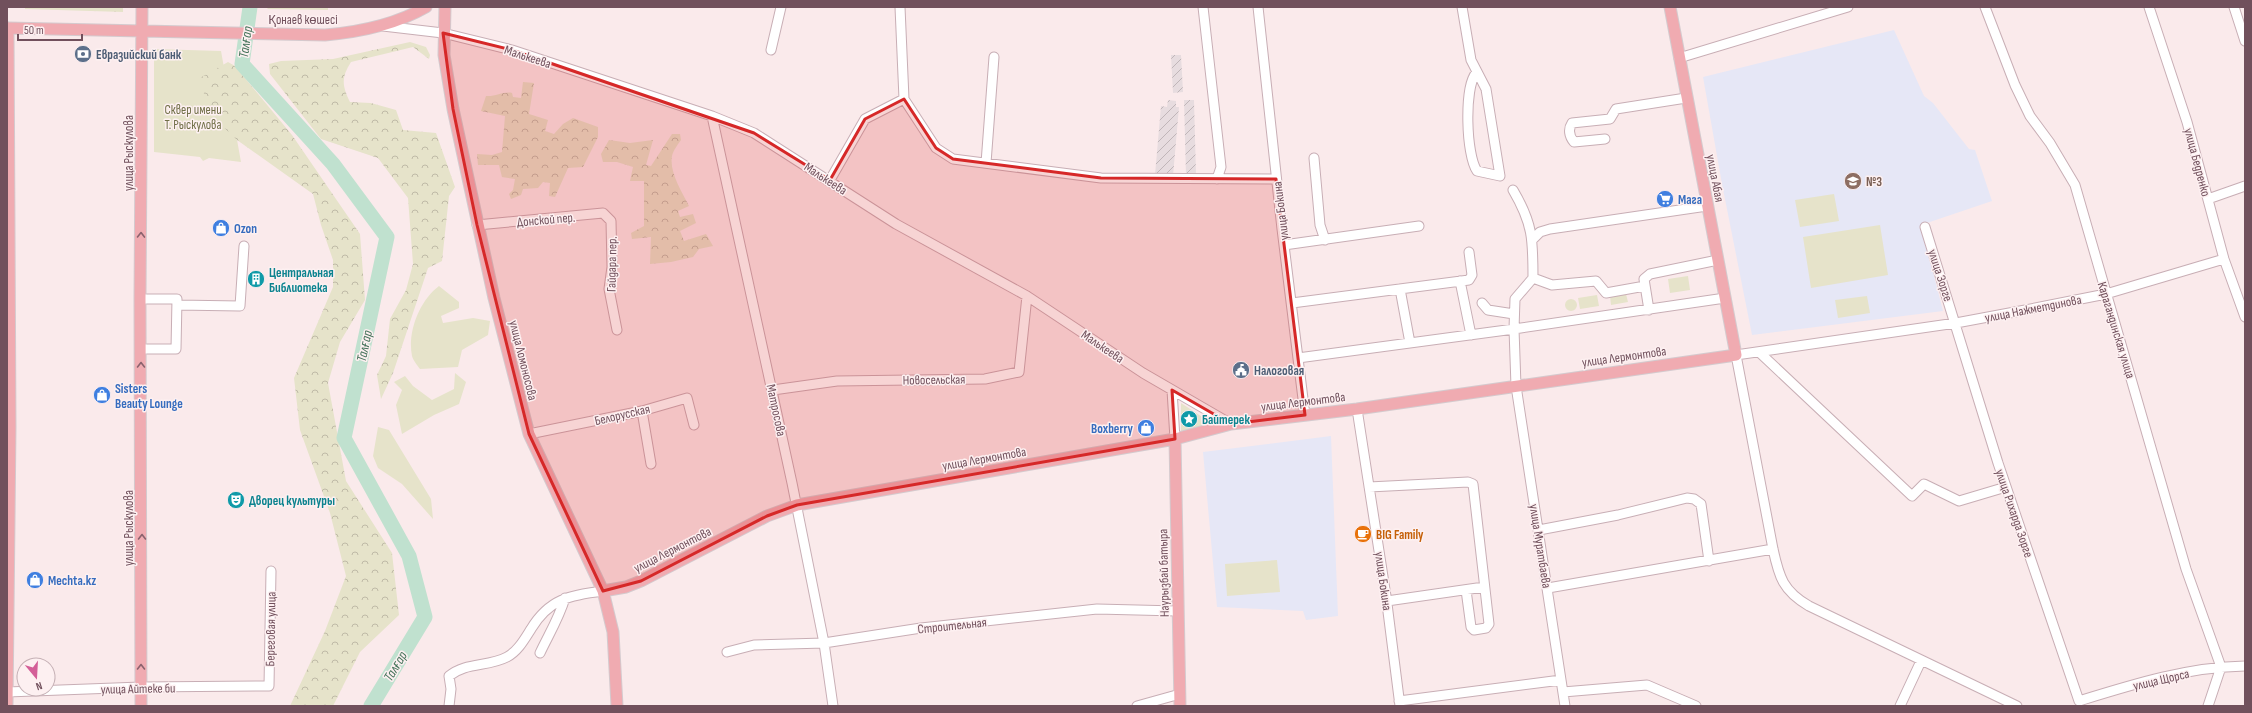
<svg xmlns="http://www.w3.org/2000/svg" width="2252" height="713" viewBox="0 0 2252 713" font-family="'Sofia Sans Condensed',sans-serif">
	<defs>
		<pattern id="industrial-furrows" width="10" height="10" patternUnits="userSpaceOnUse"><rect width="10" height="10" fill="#e7dcdf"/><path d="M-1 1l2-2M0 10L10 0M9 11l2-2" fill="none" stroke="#c0b5b8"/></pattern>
		<pattern id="forest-crowns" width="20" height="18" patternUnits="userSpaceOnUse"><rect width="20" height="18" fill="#e6e3ca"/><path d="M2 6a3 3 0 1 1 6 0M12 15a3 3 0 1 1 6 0" fill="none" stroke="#bfbaa7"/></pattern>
	</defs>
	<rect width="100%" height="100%" fill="#faeaeb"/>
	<path fill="url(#industrial-furrows)" d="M1171,55H1181L1183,92L1173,93Z
		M1168,100L1176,101V107H1179L1173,176L1155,175L1161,106L1167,107Z
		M1184,100H1194L1196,175L1186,176Z"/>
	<path fill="#e6e7f6" d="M1894,30L1924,96L1933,103L1969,149L1975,150L1992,201L1921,225L1943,311L1752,335L1722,184L1703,77Z
		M1331,436L1338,616L1306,620L1303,611L1217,607L1203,452Z"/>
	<path fill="#e6e3ca" d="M154,49L221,51L241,162L209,158L203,161L200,157L154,152Z
		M1834,194L1839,221L1800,227L1795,200Z
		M1880,225L1888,275L1811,288L1803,237Z
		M1688,276L1690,290L1670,293L1668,279Z
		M439,286L459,302V308L441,316L443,323L473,318L490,321L488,335L462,350L458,367L420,369C417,365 413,360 412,356C407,332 420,300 439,286Z
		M1626,294L1628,302L1611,305L1610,296Z
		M1597,295L1599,306L1580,309L1578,298Z
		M1867,296L1870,313L1838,318L1835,300Z
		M1565 305a6 6 0 1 1 12 0a6 6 0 1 1-12 0Z
		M455,373L466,382L459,404L434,415L402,434L396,405L402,390L394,382L405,376L413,386L432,400L454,389Z
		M1181,403L1213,424L1181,431Z
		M378,427L389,430L431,499L433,519L402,484L378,468L373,456Z
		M1277,560L1280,592L1227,596L1225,564Z"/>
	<path fill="url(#forest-crowns)" d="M25,7H123V12L25,9Z
		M269,7H328V10L267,9Z
		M410,42L426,47L430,55L429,59L413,47L351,62C341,78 342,85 350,102L371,103L396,110L403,130L436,133L455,187L449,196L442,261L428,268L393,373L381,399L377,375L386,356L390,319L406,290L413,264L408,198L378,158L321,139L270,74L269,64L281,61L333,59Z
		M228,62L235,66L292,135L360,234L365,300L340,342L328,383L346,481L392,553L399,615L360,652L333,706H290L325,631L346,576L330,513L300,430L294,378L333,287V260L321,225L313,194L237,140L214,118L198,79Z
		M523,82L534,83L529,114L548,120L545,131L554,134L563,124L573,118L598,127V137L583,167L568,168L555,197L549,196L550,183L543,182L538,188L523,189L521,195L511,199L509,194L513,190L515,179L502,177L499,165H478L477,154L492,155L502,152L505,116L481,111L486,96C495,97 504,91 512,93L513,97L521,98Z
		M672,134H680L681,140C678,144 673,151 672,156C669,172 682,192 689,206L678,211L680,217L693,214L696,223L680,231L684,241L706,234L713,246L699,249L693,257L671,262L650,264L651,237L632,239L631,233L644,226V181H630L633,167L617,162H603L601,154L609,140L630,143L653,140L646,165L651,166Z"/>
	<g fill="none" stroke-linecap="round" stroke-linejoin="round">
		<path stroke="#c0e1cf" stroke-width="15" d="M250,7L242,64L333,164L387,237L344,438L409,556L425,617L371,706"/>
		<defs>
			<path id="minor" d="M1203,7L1221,167L1217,179
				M1258,7L1282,229L1305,415
				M1462,7L1471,60L1486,89L1500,176L1477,171C1466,155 1464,88 1476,73
				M1985,7L2015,85L2030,116L2050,143L2075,185L2186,569L2221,667L2208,706
				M2149,7L2187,122L2224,259L2245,317
				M2234,7L2245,41
				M383,26L443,33L512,50L712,116L754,133L896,224L1027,296L1143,373L1231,424
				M771,50L781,7
				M1679,58L1848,7
				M904,99L936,148L953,159L1101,178L1276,179
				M712,116L792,483L824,643L833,706
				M1605,139L1574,142C1569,136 1568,129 1572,123L1610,119L1616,109L1686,98
				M1314,158L1320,225L1325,240
				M986,163L994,57
				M830,180L865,119L904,99L900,7
				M2208,199L2245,186
				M477,225L603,213L611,221L612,267L609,289L617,330
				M1925,227L1998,463L2079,701C2134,684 2188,667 2245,666
				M1533,239L1540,232L1550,229L1707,206
				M1284,245L1419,226
				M1533,278L1552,285L1596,281L1606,293L1645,286
				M1460,281L1471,335
				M1400,289L1410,343
				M140,299H177L176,349H141
				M1292,303L1469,280L1472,275L1469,252
				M1482,303L1488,310L1514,314
				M177,305L240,306L244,246
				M1649,310L1644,279L1650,274L1718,260
				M1759,352L1912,496L1924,484L1959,501L2006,487
				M1298,358L1514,329L1515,299L1533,278C1533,240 1533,224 1513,190
				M773,390L837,381L985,379L1019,372L1027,296
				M1172,390L1175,439
				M1357,409L1386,596L1400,706
				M642,411L651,464
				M529,434L642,411L687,398L694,425
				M1369,487L1468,482L1473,484L1489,624L1486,628L1474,630L1471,627L1466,590
				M1539,530L1618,515L1687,498L1694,499L1701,504L1709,561
				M1548,588L1773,549
				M1387,601L1484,587
				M727,652L754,645L824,643L921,628L1097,609L1177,611
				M540,653C549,634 559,618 565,598
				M7,692L141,687L269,686L271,571
				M1563,692L1647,685L1696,706
				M1399,701L1561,680
				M449,706L451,689L449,676C466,662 488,667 507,657C518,651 524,640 531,629C549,599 570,595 603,591
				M1137,706L1180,694
				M1565,706L1516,386L1514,329L1725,298
				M1900,706L1921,661
				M2017,706L1809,606C1783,591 1779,577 1773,549L1736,355L1956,323L2020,311L2106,294L2224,259"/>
			<path id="major" d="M445,7L444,55L453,109L494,298L529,434L603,591L613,632L617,706
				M7,28L325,35C360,32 395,25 426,7
				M1175,439L1180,706
				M603,591L626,587L641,581L767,516L797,505L1175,439L1231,424L1357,409L1736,355L1670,7
				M7,706L10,427L8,28
				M141,706L140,299L142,7"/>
		</defs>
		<use href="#minor" stroke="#c8aeb5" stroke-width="11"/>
		<use href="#major" stroke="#d4cace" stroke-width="13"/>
		<use href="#minor" stroke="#fff" stroke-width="9"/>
		<use href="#major" stroke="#f0abb1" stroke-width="11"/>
	</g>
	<defs><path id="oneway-chevron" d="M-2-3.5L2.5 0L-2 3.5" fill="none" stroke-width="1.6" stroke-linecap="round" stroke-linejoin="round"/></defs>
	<g stroke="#8a626d">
		<use href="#oneway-chevron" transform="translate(141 235) rotate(-89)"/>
		<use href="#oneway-chevron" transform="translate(141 365) rotate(-90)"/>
		<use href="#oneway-chevron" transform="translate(142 537) rotate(-90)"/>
		<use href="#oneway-chevron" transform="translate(141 667) rotate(-90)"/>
	</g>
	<path fill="#d62828" fill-opacity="0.2" stroke="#d62828" stroke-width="3" stroke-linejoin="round" d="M443,33L512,50L754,133L830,180L865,119L904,99L936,148L953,159L1101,178L1276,179L1305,415L1231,424L1172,390L1175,439L797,505L767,516L641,581L603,591L529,434L477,225L453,109Z"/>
	<defs>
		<symbol id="bank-disc" viewBox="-11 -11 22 22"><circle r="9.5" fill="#5c6f8a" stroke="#fdf0f1"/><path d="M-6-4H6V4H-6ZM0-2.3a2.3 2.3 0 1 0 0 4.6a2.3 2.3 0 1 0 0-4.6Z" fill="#fff"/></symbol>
		<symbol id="school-disc" viewBox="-11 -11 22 22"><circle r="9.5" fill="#8d6e63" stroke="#fdf0f1"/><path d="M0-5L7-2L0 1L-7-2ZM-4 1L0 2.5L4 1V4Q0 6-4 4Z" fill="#fff"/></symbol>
		<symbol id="supermarket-disc" viewBox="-11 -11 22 22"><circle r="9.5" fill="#3f7fe0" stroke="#fdf0f1"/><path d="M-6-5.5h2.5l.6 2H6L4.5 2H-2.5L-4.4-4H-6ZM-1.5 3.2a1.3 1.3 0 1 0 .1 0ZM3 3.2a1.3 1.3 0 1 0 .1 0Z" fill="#fff"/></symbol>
		<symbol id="shop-disc" viewBox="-11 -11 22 22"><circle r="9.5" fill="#3f7fe0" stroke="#fdf0f1"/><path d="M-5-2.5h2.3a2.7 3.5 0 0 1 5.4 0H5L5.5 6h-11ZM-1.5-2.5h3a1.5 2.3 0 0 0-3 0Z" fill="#fff"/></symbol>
		<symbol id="building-disc" viewBox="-11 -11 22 22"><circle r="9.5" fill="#0f9aa8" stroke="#fdf0f1"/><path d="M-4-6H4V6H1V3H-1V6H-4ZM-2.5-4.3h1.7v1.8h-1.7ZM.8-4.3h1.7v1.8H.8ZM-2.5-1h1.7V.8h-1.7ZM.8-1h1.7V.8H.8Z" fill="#fff"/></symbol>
		<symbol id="civic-disc" viewBox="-11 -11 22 22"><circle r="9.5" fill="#5c6f8a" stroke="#fdf0f1"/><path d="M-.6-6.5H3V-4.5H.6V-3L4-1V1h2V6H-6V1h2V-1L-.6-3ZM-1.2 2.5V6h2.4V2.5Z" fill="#fff"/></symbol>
		<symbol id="sight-disc" viewBox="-11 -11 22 22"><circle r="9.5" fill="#0f9aa8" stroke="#fdf0f1"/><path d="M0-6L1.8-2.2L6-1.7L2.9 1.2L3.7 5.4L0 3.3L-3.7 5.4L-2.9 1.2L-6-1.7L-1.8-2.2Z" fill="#fff"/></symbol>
		<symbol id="theatre-disc" viewBox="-11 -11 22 22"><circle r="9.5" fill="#0f9aa8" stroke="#fdf0f1"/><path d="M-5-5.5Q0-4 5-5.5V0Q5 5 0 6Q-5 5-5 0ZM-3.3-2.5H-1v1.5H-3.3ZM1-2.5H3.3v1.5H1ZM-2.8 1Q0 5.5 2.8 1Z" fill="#fff"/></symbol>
		<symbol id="cafe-disc" viewBox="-11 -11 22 22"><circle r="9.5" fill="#e8710a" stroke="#fdf0f1"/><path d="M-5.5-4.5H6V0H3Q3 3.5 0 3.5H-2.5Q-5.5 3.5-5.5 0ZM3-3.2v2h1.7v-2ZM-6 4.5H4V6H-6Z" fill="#fff"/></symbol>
	</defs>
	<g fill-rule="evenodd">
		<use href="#bank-disc" x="73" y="44" width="20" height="20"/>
		<use href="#school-disc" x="1843" y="171" width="20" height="20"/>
		<use href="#supermarket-disc" x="1655" y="189" width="20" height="20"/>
		<use href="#shop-disc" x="211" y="218" width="20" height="20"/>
		<use href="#building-disc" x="246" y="269" width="20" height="20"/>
		<use href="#civic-disc" x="1231" y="360" width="20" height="20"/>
		<use href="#shop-disc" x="92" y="385" width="20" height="20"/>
		<use href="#sight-disc" x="1179" y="409" width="20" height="20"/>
		<use href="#shop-disc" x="1136" y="418" width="20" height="20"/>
		<use href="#theatre-disc" x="226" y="490" width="20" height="20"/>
		<use href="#cafe-disc" x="1353" y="524" width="20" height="20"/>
		<use href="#shop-disc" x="25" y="570" width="20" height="20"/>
	</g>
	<g text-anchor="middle" stroke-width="3" stroke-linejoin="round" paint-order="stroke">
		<g font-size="13" fill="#71505c" stroke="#fdf0f1">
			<text x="303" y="24">Қонаев көшесі</text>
			<text transform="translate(528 56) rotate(18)" y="5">Малькеева</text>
			<text transform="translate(128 153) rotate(-90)" y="5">улица Рыскулова</text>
			<text transform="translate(2198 162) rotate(75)" y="5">улица Бедренко</text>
			<text transform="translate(826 178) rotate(33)" y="5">Малькеева</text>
			<text transform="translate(1716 178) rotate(79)" y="5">улица Абая</text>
			<text transform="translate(1280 211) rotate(-97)" y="5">улица Бокина</text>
			<text transform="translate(546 219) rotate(-5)" y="5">Донской пер.</text>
			<text transform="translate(611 264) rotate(-89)" y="5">Гайдара пер.</text>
			<text transform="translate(1941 275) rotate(72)" y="5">улица Зорге</text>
			<text transform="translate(2033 308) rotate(-11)" y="5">улица Нажметдинова</text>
			<text transform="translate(2117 330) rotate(73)" y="5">Карагандинская улица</text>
			<text transform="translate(1103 346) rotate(34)" y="5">Малькеева</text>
			<text transform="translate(1624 356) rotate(-8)" y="5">улица Лермонтова</text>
			<text transform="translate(524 360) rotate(76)" y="5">улица Ломоносова</text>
			<text transform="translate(934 379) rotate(-1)" y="5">Новосельская</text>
			<text transform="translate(1303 401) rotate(-7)" y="5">улица Лермонтова</text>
			<text transform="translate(777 410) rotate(78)" y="5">Матросова</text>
			<text transform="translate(622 414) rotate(-13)" y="5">Белорусская</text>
			<text transform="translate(984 458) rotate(-10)" y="5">улица Лермонтова</text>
			<text transform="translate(2015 513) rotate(71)" y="5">улица Рихарда Зорге</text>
			<text transform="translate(128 528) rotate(-90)" y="5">улица Рыскулова</text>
			<text transform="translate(1541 546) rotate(81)" y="5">улица Муратбаева</text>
			<text transform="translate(672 549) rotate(-27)" y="5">улица Лермонтова</text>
			<text transform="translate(1163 573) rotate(-91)" y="5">Наурызбай батыра</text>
			<text transform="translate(1384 581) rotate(82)" y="5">улица Бокина</text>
			<text transform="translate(952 625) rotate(-6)" y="5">Строительная</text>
			<text transform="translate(270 629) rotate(-89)" y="5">Береговая улица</text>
			<text transform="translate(2161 679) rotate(-13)" y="5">улица Щорса</text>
			<text transform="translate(138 688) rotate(-1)" y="5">улица Айтеке би</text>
		</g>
		<g font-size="13" font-weight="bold" fill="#4e5e75" stroke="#fdf0f1" text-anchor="start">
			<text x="96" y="59">Евразийский банк</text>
			<text x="1254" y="375">Налоговая</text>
		</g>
		<g font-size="13" fill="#706f47" stroke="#fdf0f1">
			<text x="193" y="114">Сквер имени<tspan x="193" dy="15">Т. Рыскулова</tspan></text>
		</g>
		<g font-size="13" font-weight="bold" fill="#785e54" stroke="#fdf0f1" text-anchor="start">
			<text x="1866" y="186">№3</text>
		</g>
		<g font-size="13" font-weight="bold" fill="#366cbe" stroke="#fdf0f1" text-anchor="start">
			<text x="1678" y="204">Мага</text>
			<text x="234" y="233">Ozon</text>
			<text x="115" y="393">Sisters<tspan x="115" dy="15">Beauty Lounge</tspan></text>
			<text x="1133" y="433" text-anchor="end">Boxberry</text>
			<text x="48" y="585">Mechta.kz</text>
		</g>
		<g font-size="13" font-weight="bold" fill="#0d838f" stroke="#fdf0f1" text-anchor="start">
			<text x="269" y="277">Центральная<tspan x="269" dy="15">Библиотека</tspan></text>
			<text x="1202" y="424">Байтерек</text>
			<text x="249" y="505">Дворец культуры</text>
		</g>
		<g font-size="13" font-weight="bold" fill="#c56008" stroke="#fdf0f1" text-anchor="start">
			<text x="1376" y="539">BIG Family</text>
		</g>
		<g font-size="14" font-style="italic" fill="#46745b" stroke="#fdf0f1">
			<text transform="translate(245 42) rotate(-82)" y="5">Талғар</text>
			<text transform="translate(364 346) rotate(-78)" y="5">Талғар</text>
			<text transform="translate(395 666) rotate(-59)" y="5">Талғар</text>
		</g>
	</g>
	<rect width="2252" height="713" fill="none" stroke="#71505c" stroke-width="16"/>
	<g transform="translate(36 677) rotate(162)"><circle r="19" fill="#fdf0f1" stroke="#c5b0b5"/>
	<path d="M0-3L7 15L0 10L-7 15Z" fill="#d45f98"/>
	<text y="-6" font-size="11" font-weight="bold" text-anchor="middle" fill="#71505c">N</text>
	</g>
	<path d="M18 34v6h64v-6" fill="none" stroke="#71505c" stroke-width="2"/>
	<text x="24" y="34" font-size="12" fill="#71505c" stroke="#fdf0f1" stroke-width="3" paint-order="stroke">50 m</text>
</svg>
